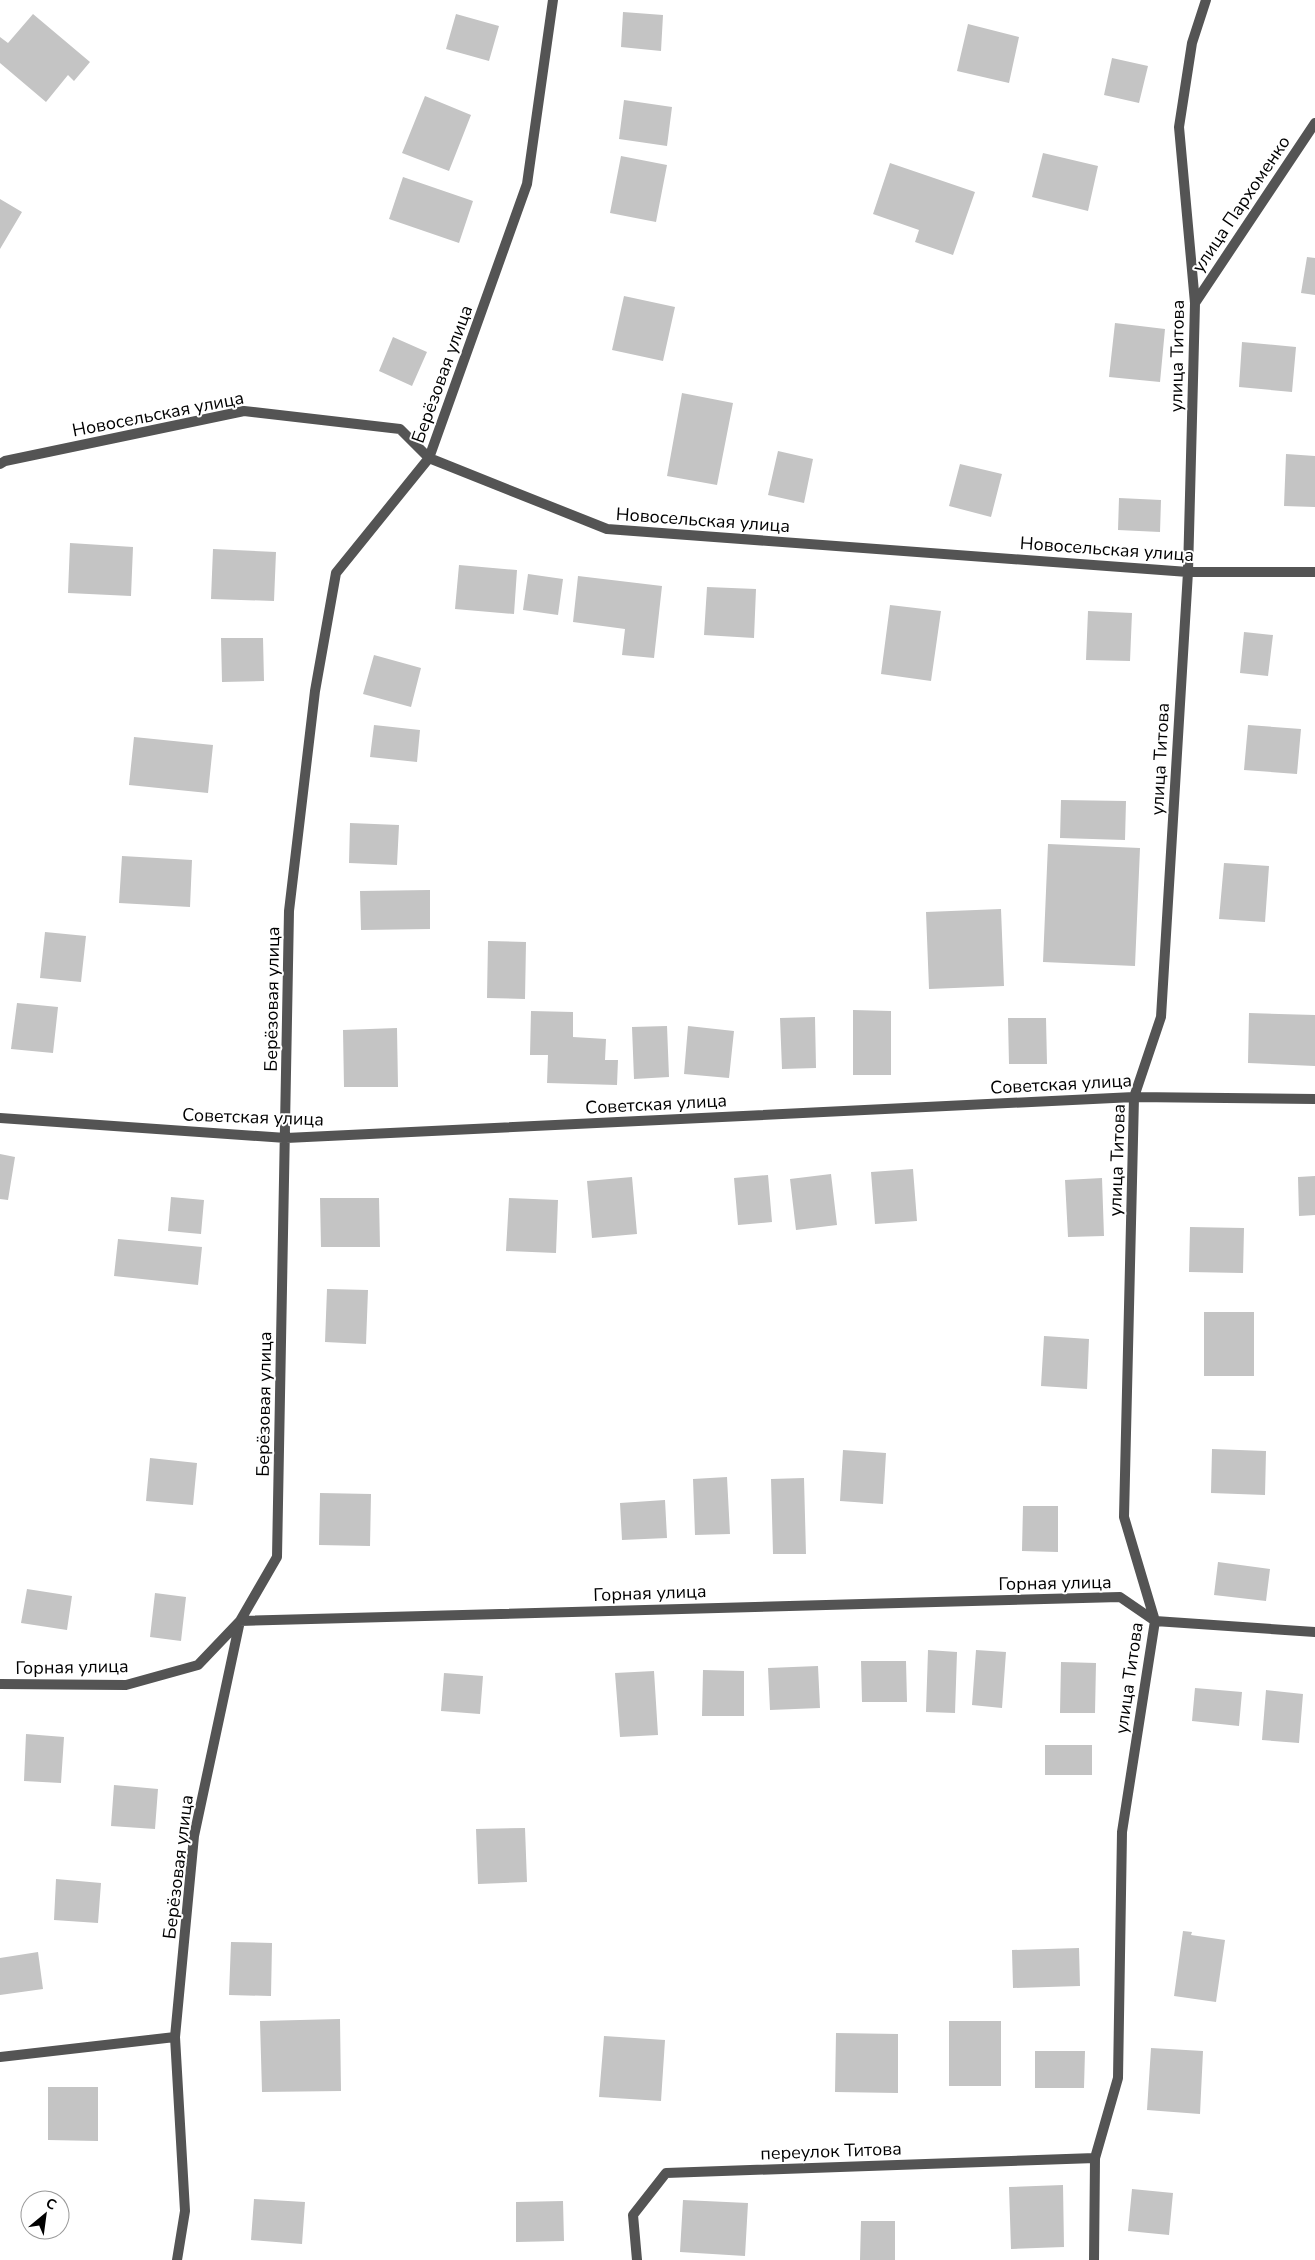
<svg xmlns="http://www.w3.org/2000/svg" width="1315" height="2260" viewBox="0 0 1315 2260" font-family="'Nunito Sans',sans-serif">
	<rect width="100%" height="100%" fill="#fff"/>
	<path fill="#c4c4c4" d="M623,12L663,15L661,51L621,47Z
		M33,14L90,62L74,81L68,75L46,102L0,63V37L8,43Z
		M456,14L499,26L489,61L446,49Z
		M968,24L1019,37L1009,83L957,71Z
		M1112,58L1148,66L1139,103L1104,95Z
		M425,96L471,115L449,171L402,153Z
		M624,100L672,107L667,146L619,139Z
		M1043,153L1098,166L1088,211L1032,197Z
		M621,156L667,165L656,222L610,213Z
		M890,163L975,192L953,255L915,242L919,230L873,214Z
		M403,177L473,201L459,243L389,219Z
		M0,199L22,212L0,249Z
		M1307,257L1315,258V295L1301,293Z
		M624,296L675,307L663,361L612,350Z
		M1115,323L1165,329L1160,382L1109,377Z
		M393,337L427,352L412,386L379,371Z
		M1242,342L1296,347L1292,392L1239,387Z
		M682,393L733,403L717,485L667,476Z
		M778,451L813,459L804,503L768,495Z
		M1286,454L1315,456V507L1284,506Z
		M960,464L1002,474L991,517L949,506Z
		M1119,498L1161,500L1160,532L1118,530Z
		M70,543L133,547L131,596L68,593Z
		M213,549L276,552L274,601L211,599Z
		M459,565L517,570L514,614L455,609Z
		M528,574L563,579L558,615L523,610Z
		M578,576L662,586L654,658L622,655L625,629L573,622Z
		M707,587L756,589L754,638L704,635Z
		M890,605L941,611L931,681L881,674Z
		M1088,611L1132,613L1130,661L1086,660Z
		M1244,632L1273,635L1268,676L1240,673Z
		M221,638H263L264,681L222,682Z
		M374,655L421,668L411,707L363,694Z
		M374,725L420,730L417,762L370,757Z
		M1248,725L1301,729L1297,774L1244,770Z
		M134,737L213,745L208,793L129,785Z
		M1061,800L1126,801L1125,840L1060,838Z
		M350,823L399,825L397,865L349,863Z
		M1048,844L1140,848L1135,966L1043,962Z
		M122,856L192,860L190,907L119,903Z
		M1224,863L1269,866L1265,922L1219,919Z
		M430,890V929L361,930L360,891Z
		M1001,909L1004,986L929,989L926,912Z
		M45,932L86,936L81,982L40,978Z
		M488,941L526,942L525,999L487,998Z
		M17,1003L58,1007L53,1053L11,1049Z
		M853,1010L891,1011V1075H853Z
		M531,1011L573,1012V1037L606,1039L605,1060H618L617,1085L547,1083L548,1055H530Z
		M1249,1013L1315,1015V1066L1248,1063Z
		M815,1017L816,1068L782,1069L780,1018Z
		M1008,1018H1046L1047,1064H1009Z
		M667,1026L669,1077L634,1079L632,1027Z
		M688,1026L734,1031L729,1078L684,1074Z
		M397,1028L398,1087H344L343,1030Z
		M0,1154L15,1157L8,1200L0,1199Z
		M913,1169L917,1221L875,1224L871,1172Z
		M831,1174L837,1225L796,1230L790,1179Z
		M768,1175L772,1222L738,1225L734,1178Z
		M1315,1176V1215L1299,1216L1298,1177Z
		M632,1177L637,1234L592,1238L587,1181Z
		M1102,1178L1104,1236L1068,1237L1065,1180Z
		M171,1197L204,1200L201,1234L168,1231Z
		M320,1198H379L380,1247H321Z
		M509,1198L558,1200L556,1253L506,1251Z
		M1190,1227L1244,1228L1243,1273L1189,1272Z
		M118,1239L202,1247L198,1285L114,1276Z
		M327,1289L368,1290L366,1344L325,1342Z
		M1204,1312H1254V1376H1204Z
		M1044,1336L1089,1339L1087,1389L1041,1386Z
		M1212,1449L1266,1451L1265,1495L1211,1493Z
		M843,1450L886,1453L883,1504L840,1501Z
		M150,1458L197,1463L193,1505L146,1501Z
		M727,1477L730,1534L695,1535L693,1479Z
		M804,1478L806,1554H773L771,1479Z
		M320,1493L371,1494L370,1546L319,1545Z
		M665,1500L667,1538L622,1540L620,1503Z
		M1023,1506H1058V1552L1022,1551Z
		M1218,1562L1270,1569L1266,1601L1214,1595Z
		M27,1589L72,1596L67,1630L21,1623Z
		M155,1593L186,1597L181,1641L150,1637Z
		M928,1650L957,1652L955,1713L926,1712Z
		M976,1650L1006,1652L1002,1708L972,1705Z
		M861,1661H906L907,1702H862Z
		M1061,1662L1096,1663L1095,1713H1060Z
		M818,1666L820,1708L770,1710L768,1668Z
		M703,1670L744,1671V1716H702Z
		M654,1671L658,1735L620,1737L615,1673Z
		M444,1673L483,1676L480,1714L441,1711Z
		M1195,1688L1242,1692L1239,1726L1192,1721Z
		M1266,1690L1303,1694L1299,1743L1262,1740Z
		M26,1734L64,1737L61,1783L24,1781Z
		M1045,1745H1092V1775H1045Z
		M114,1785L158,1789L155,1829L111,1826Z
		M525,1828L527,1882L478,1884L476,1829Z
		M56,1879L101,1883L98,1923L54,1920Z
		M1183,1931L1192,1932L1191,1935L1225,1940L1216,2002L1174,1996Z
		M231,1942L272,1943L271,1996L229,1995Z
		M1079,1948L1080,1986L1013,1988L1012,1950Z
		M38,1952L43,1989L0,1995V1958Z
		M340,2019L341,2091L262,2092L260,2021Z
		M949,2021H1001V2086H949Z
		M836,2033L898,2034V2093L835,2092Z
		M604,2036L665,2040L661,2101L599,2097Z
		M1151,2048L1203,2051L1200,2114L1147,2110Z
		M1035,2051H1085L1084,2088H1035Z
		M48,2087H98V2141L48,2140Z
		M1063,2185L1064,2247L1011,2249L1009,2187Z
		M1132,2189L1173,2193L1169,2235L1128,2231Z
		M254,2199L305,2202L302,2244L251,2240Z
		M683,2200L748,2203L745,2256L680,2252Z
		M563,2201L564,2241L516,2242V2202Z
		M861,2221H895V2260H860Z"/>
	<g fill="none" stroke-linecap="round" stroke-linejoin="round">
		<path stroke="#545454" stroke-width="10" d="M1195,303L1315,123
			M0,464L5,461L244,411L400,429L429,458L607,529L1188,572H1315
			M0,1118L286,1138L1134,1097L1315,1099
			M0,1684L126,1685L198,1665L240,1621L1120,1597L1155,1621L1315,1632
			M0,2057L175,2037
			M177,2260L185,2211L175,2037L194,1836L240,1621L277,1557L289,911L315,691L336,573L429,458L527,184L553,0
			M637,2260L633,2215L666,2173L1095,2158
			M1094,2260L1095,2158L1118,2078L1122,1832L1155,1621L1124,1517L1134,1097L1161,1017L1188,572L1195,303L1179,127L1192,43L1206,0"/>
	</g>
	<g text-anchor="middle" stroke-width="4" stroke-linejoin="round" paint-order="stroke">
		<g font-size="18" fill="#000" stroke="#fff">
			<text transform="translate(1241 204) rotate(-56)" y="6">улица Пархоменко</text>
			<text transform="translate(1177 356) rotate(-89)" y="6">улица Титова</text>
			<text transform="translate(442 374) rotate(-70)" y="6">Берёзовая улица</text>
			<text transform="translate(158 414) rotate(-11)" y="6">Новосельская улица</text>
			<text transform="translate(703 520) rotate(4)" y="6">Новосельская улица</text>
			<text transform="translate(1107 549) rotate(4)" y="6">Новосельская улица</text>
			<text transform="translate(1160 759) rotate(-87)" y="6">улица Титова</text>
			<text transform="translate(272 999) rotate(-89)" y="6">Берёзовая улица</text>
			<text transform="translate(1061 1084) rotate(-3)" y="6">Советская улица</text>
			<text transform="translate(656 1104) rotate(-3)" y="6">Советская улица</text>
			<text transform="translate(253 1117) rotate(2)" y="6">Советская улица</text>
			<text transform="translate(1117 1160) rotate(-88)" y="6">улица Титова</text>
			<text transform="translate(264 1404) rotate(-89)" y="6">Берёзовая улица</text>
			<text transform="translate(1055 1583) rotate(-1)" y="6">Горная улица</text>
			<text transform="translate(650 1593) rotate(-2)" y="6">Горная улица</text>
			<text transform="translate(72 1667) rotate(-1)" y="6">Горная улица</text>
			<text transform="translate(1129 1678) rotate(-82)" y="6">улица Титова</text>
			<text transform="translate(178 1867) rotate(-83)" y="6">Берёзовая улица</text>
			<text transform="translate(831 2151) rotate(-2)" y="6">переулок Титова</text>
		</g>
	</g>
	<g transform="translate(45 2215) rotate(29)"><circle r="24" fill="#ffffff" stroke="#999999"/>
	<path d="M0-4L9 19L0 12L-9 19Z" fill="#000000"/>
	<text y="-8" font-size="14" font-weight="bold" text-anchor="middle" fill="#000000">С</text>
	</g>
</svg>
